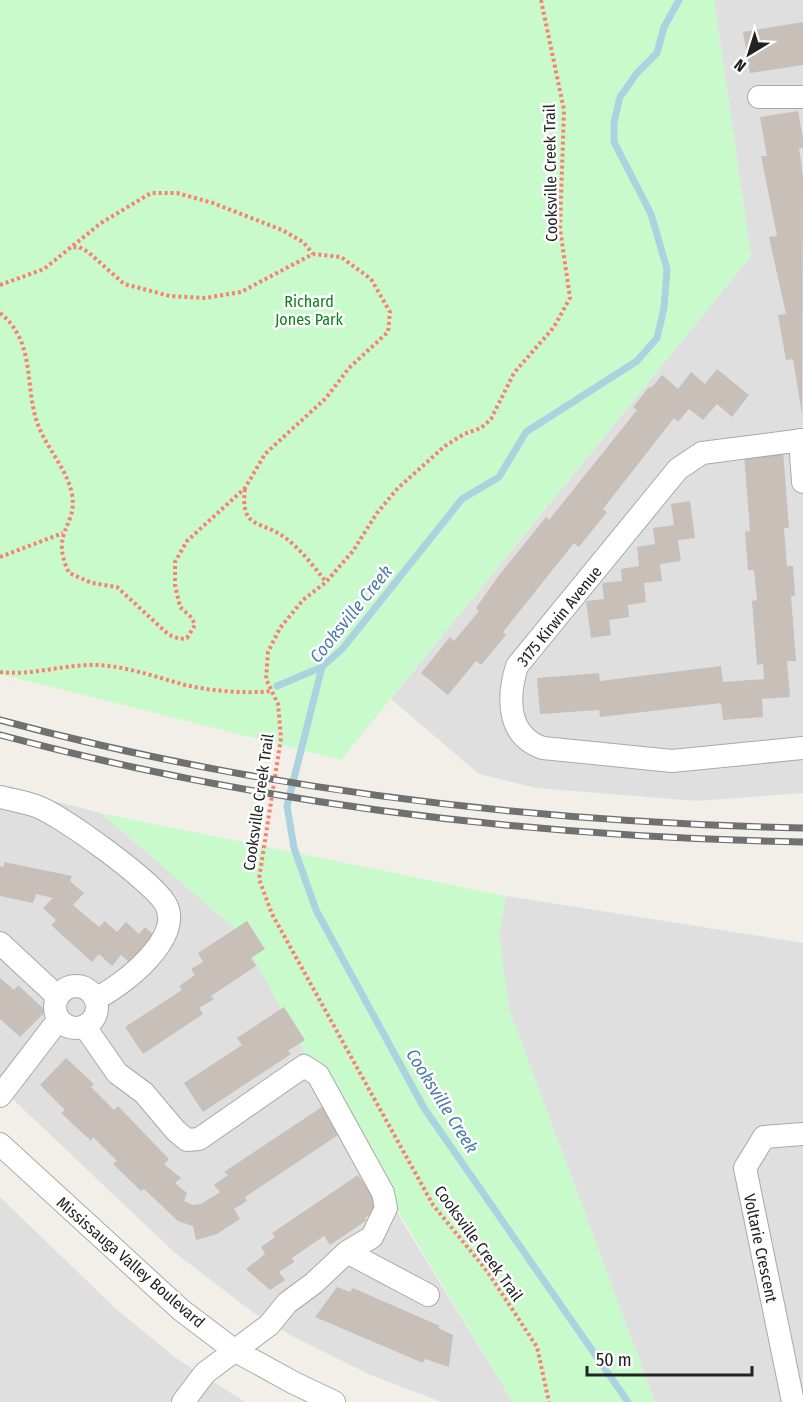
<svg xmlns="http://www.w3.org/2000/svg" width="803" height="1402" viewBox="0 0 803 1402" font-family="'Fira Sans Condensed',sans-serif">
	<rect width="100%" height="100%" fill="#f2efe9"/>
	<path fill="#e0dfdf" d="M714,0H803V793L697,801L536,788L479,774L391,699L751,256Z
		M0,787L101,813L240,933L405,1226L513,1402H442L373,1376L296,1338L254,1313L174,1252L0,1087Z
		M506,896L803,943V1402H655L509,1009L499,934Z
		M0,1197L115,1308L176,1358L245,1402H0Z"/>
	<path fill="#c8facc" d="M0,0H714L751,256L341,760L0,674Z
		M101,813L506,896L499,934L509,1009L655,1402H513L321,1083L240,933Z"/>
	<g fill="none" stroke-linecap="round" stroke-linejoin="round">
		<path stroke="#aad3df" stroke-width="7" d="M277,686L322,667
			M628,1402L424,1108L316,910L294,848L287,806L322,667L343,648L462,499L499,477L526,432L637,361L657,338L664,308L667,269L651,214L614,142V122L620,97L637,73L657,53L664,27L679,0"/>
	</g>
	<path fill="#c7bfb8" d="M803,22V65L750,73L743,32Z
		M798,111L803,139V148H799L803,176L802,415L793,359L786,360L778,315L786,314L769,237L777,236L761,156H767L760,117Z
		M717,369L749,395L732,417L717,404L703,420L689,409L678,422L674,418L603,509L607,512L579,547L574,543L503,632L506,635L481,665L476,661L448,695L421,673L450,637L454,641L479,611L476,608L497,578L546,517L549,520L637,410L633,407L649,387L651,388L662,375L678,389L691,372L705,384Z
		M783,451L789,528H784L787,566H793L795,596H791L796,661H787L790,697L762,699L763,717L723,720L721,703L600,717L599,710L540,714L537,678L599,673L600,681L721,666L723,682L764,679L763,664L757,665L752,601L757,600L754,570H748L745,532L750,531L744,454Z
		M690,501L695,538L678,540L681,561L660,564L662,581L644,583L646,602L628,605L629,617L609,620L611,635L591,638L586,601L604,599L602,583L622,581L621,569L639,566L637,547L655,544L653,528L674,525L671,504Z
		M4,862L72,876L70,881L84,893L73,905L99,927L105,921L117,932L126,922L139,934L145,927L159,940L135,967L121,955L112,966L99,954L92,962L51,925L56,920L43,908L53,898L36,894L33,903L0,896V866L4,867Z
		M247,921L265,949L251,958L256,966L211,996L214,999L199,1008L203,1014L143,1054L125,1027L182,990L179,986L195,975L191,969L203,962L198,953Z
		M0,978L14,990L18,985L46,1011L20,1037L0,1019Z
		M284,1007L305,1040L288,1051L291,1054L203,1112L184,1083L242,1045L237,1038Z
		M66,1058L94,1084L91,1087L114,1110L118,1106L169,1159L164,1164L181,1178L175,1183L187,1193L184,1201L193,1205L201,1204L220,1192L214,1185L228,1175L224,1172L325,1105L344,1131L245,1197L247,1201L234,1209L240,1219L217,1234L196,1240L193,1226L178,1221L144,1189L141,1191L113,1164L117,1161L93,1137L91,1141L61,1113L65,1110L40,1085Z
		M358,1175L380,1207L365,1218L367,1220L330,1245L324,1236L292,1258L294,1262L279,1272L285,1280L270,1290L246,1269L265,1254L261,1247L275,1237L272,1233Z
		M337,1287L350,1292L353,1288L440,1326L438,1328L453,1335L449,1367L425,1359L423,1363L315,1317Z"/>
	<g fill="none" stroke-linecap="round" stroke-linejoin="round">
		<defs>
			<path id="minor" d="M759,97H803
				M800,440L803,482
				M803,440L702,453L678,469L517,666C507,698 507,736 543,748L672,761L803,748
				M0,797C12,800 25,802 36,806C61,815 151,880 165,903C186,937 121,987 95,999
				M0,943L58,997
				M55 1007a21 21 0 1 1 42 0a21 21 0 1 1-42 0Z
				M85,1027L117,1073L144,1093L176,1131L187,1140L199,1139L304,1066L318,1075L383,1193L386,1208L372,1237L347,1252L314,1283L287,1303L269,1325L205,1373L183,1402
				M0,1096L59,1019
				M0,1144L181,1310L234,1350L294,1383L334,1402
				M347,1252L428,1295
				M793,1402L745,1168L764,1137L803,1134"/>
		</defs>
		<use href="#minor" stroke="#a9a9a9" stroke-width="24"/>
		<path stroke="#fa8072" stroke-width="4" stroke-dasharray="3 3" stroke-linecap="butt" d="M541,0L564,110L560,229L570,298L554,327L514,373L491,419L481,428L464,434L445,446L398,488L377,513L353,551L326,582L303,600L280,628L268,652L266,679L278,704L281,738L259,879L272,914L433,1205L487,1271L537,1347L549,1402
			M0,285L44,269L101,223L151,193H177L213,203L282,230L303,242L313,254
			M0,313C35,341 25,383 36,419C44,446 66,466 72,494C78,527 49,531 69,573L92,583L117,587L169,635L180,639L187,638L195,625L192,618L180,607L175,585V562L187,541L245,488L265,454L326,398L349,368L388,332L390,312L371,279L341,257L313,254L241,292L205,298L170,296L124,284L88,252L79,247L70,248
			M245,489C240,530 261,520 284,537C300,548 314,567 326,582
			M0,557L63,533
			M0,672C32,676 64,664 96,665C126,666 156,677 185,685C212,691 244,694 272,691"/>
		<use href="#minor" stroke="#fff" stroke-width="22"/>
		<defs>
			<path id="rail" d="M0,720C262,791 532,822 803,828
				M0,735C262,805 532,837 803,842"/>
		</defs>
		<use href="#rail" stroke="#707070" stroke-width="7"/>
		<use href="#rail" stroke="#fff" stroke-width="4.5" stroke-dasharray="14" stroke-linecap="butt"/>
	</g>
	<g text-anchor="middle" stroke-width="5" stroke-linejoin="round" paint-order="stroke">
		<g font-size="16" fill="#222" stroke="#fff">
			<text transform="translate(550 173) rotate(-91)" y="6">Cooksville Creek Trail</text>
			<text transform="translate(559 616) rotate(-51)" y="6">3175 Kirwin Avenue</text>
			<text transform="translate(258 802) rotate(-82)" y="6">Cooksville Creek Trail</text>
			<text transform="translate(479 1243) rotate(54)" y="6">Cooksville Creek Trail</text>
			<text transform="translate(761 1248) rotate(78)" y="6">Voltarie Crescent</text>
			<text transform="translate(131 1262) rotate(41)" y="6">Mississauga Valley Boulevard</text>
		</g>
		<g font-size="16" fill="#0c8416" stroke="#fff">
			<text x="309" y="307">Richard<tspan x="309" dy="18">Jones Park</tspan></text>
		</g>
		<g font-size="18" font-style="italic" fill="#4a7aab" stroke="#fff">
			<text transform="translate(351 614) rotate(-51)" y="6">Cooksville Creek</text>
			<text transform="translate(442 1101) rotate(58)" y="6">Cooksville Creek</text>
		</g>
	</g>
	<g transform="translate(749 54) rotate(218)" stroke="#ffffff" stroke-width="4.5" paint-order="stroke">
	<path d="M0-4.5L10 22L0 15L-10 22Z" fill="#222222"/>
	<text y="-9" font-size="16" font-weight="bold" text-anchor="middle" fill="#222222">N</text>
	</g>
	<path d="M587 1366v9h165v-9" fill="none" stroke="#222222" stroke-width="3"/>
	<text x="596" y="1366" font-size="18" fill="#222222" stroke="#ffffff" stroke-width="4.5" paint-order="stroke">50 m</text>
</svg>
